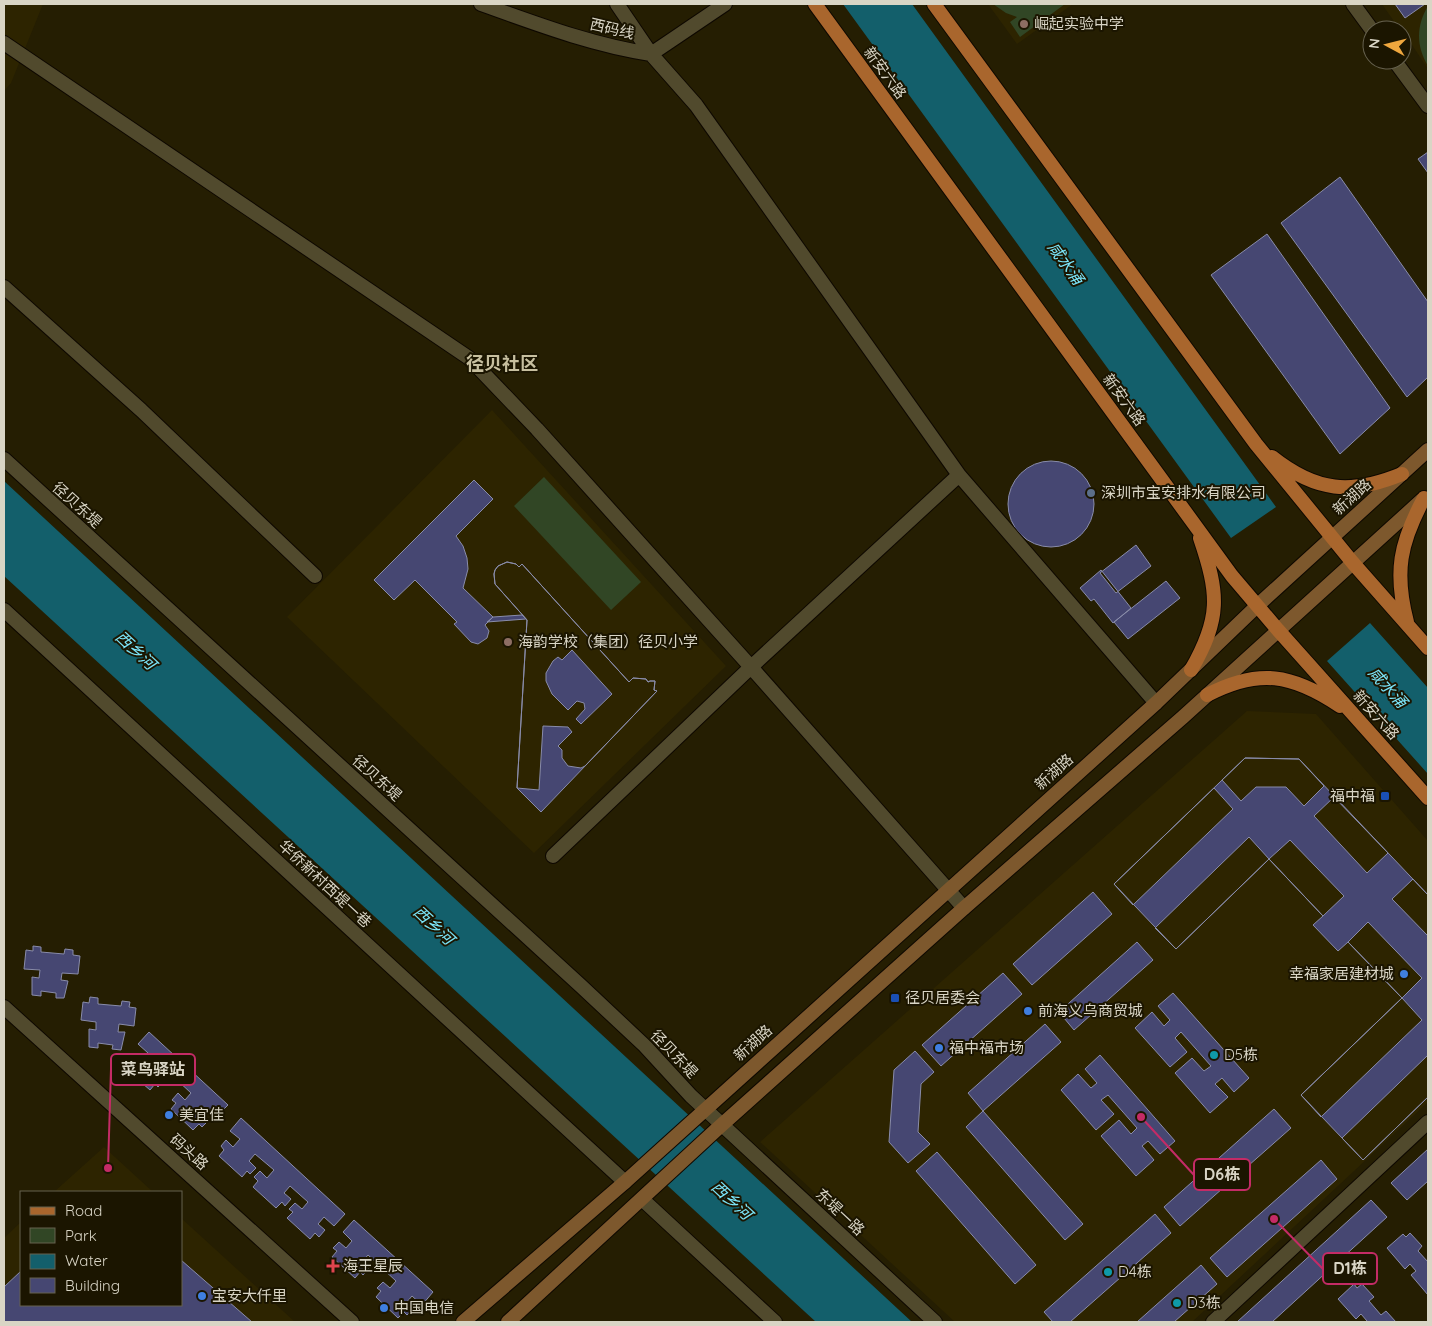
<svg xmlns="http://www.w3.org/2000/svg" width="1432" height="1326" viewBox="0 0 1432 1326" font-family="Quicksand,'Noto Sans SC',sans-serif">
	<rect width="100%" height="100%" fill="#251e02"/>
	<path fill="#2d2400" d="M4,4H43L11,83L4,91Z
		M988,4H1073L1017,44Z
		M1382,4H1428V69L1402,30H1400Z
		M492,410L726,666L534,853L287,617Z
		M1247,711L1316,714L1428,841V1102L1192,1322H955L760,1142Z
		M104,1147L153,1192H54Z
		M181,1218L295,1322H4V1238L21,1222V1305H181Z"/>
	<path fill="#314625" d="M993,4H1065L1020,37L1010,22L1017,17L1006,13Z
		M1428,6V66C1416,46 1416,26 1428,6Z
		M544,477L641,582L611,610L514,506Z"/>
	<path fill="#135f6b" d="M843,4H912L1276,507L1231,538Z
		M4,481L912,1322H816L4,576Z
		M1370,623L1428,688V774L1327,661Z"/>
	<path fill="#464772" stroke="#898caa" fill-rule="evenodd" d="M1395,4H1425L1405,18Z
		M1428,152V173L1418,159Z
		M1340,177L1428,302V377L1407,397L1281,223Z
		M1267,234L1390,408L1340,454L1211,275Z
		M1008 504a43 43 0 1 1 86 0a43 43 0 1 1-86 0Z
		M474,480L493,499L456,536L463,546L467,558L468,569L463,588L493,617L485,625L489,631L487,638L478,644L471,642L454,624L457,622L415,580L394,600L374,580Z
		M1136,545L1151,566L1116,593L1100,573Z
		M507,562L516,564L519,567L522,564L629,682L633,678L646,679L648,682L650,681H655L654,690L657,691L585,766L581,768L568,766L562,758V750L558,746L572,732L568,727L543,726L539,790L517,788L527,620L495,584L494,574L495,570L498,566ZM572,650L612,694L581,724L576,719L585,709L584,703L577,701L568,710L552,694L546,681V673L553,661L558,657L562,660Z
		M507,562L516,564L519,567L522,564L629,682L633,678L646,679L648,682L650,681H655L654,690L657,691L541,812L517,788L527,620L495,584L494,574L495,570L498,566Z
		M1101,570L1131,608L1113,623L1094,599L1091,601L1080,588Z
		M1166,581L1180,598L1128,639L1114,622Z
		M522,615L526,619L487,622L493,617Z
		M1245,758L1299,759L1428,895V1097L1363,1160L1301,1095L1402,998L1348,942L1338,951L1313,925L1323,916L1269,859L1176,949L1114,884Z
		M1245,758L1299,759L1324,786L1304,806L1286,787H1256L1241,801L1222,780Z
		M1214,788L1233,809L1133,905L1114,884Z
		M1334,797L1388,853L1367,873L1314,816Z
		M1249,837L1269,859L1176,949L1155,928Z
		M1290,840L1344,896L1323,916L1269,859Z
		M1413,879L1428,895V936L1392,899Z
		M1093,892L1112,914L1032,985L1013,964Z
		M1368,922L1422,978L1402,998L1348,942Z
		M1137,942L1153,960L1074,1030L1059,1012Z
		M33,946L41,947V952L64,954L65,949L73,950V955L80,956L78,974L62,973L61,980L68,981L64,998H56V993L41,991V996L32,995V977L39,978L40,970L24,969L26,950L33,951Z
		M1003,973L1022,994L941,1066L922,1045Z
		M1173,993L1249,1078L1234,1092L1222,1078L1215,1084L1228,1097L1210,1113L1175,1073L1192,1058L1204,1071L1211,1066L1181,1032L1175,1038L1187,1052L1170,1067L1135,1028L1152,1012L1164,1026L1170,1020L1158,1006Z
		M90,997L98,998V1004L121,1006L122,1001L130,1002L129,1007L136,1008L134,1026L119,1024L118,1032H125L121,1050L112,1049L113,1045L98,1043V1048L89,1047V1029L96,1030V1022L81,1020L83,1002L89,1003Z
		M1402,998L1422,1020L1321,1117L1301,1095Z
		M1045,1024L1061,1042L983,1111L968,1093Z
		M149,1032L228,1105L217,1116L207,1107L201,1114L208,1121L202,1127L199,1124L193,1130L171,1109L176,1103L172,1100L178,1093L185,1100L191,1093L163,1067L157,1074L164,1081L158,1087L155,1084L150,1090L126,1069L132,1063L128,1060L134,1053L141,1060L148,1053L138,1044Z
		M915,1051L934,1072L921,1084L918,1132L930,1144L908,1163L889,1142L894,1070Z
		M1100,1055L1175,1141L1160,1154L1148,1141L1142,1146L1154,1160L1136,1176L1101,1136L1119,1120L1131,1134L1137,1128L1108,1095L1101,1100L1114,1114L1096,1130L1061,1090L1078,1074L1091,1088L1097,1083L1085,1069Z
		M1428,1055V1097L1363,1160L1342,1138Z
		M1274,1109L1291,1128L1180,1226L1164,1207Z
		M983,1111L1083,1224L1065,1240L966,1127Z
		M241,1118L345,1214L334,1226L324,1217L318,1224L325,1230L319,1237L315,1233L310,1239L287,1218L293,1212L289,1209L295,1203L302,1209L308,1202L290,1186L284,1193L291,1199L285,1206L282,1202L276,1208L253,1187L258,1181L254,1177L260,1171L267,1178L274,1170L255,1154L249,1161L256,1168L250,1174L247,1171L242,1177L219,1156L224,1150L221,1146L226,1140L233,1147L240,1139L230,1131Z
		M1428,1149V1181L1407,1200L1391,1183Z
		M937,1152L1036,1265L1015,1284L916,1171Z
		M1321,1160L1337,1179L1227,1277L1210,1258Z
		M1371,1200L1387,1217L1272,1322H1237Z
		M1155,1214L1171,1233L1070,1322H1053L1044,1312Z
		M354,1220L433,1292L422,1305L412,1296L406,1303L413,1309L407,1315L404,1312L398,1318L376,1297L381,1291L377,1288L383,1282L390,1288L396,1281L368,1255L362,1262L369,1269L363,1275L360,1272L355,1278L332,1257L337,1251L333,1248L339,1242L346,1248L352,1241L343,1232Z
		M1410,1233L1422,1246L1418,1251L1428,1262V1295L1411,1275L1416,1271L1410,1264L1405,1269L1387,1248L1403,1234L1406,1237Z
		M181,1260L252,1322H4V1287L21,1271V1305H181Z
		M1201,1265L1217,1284L1174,1322H1137Z
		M1354,1284L1357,1288L1362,1284L1374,1297L1369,1301L1381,1315L1386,1311L1396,1322H1366L1367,1321L1361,1314L1356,1319L1338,1299Z"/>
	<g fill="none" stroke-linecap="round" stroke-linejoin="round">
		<defs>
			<path id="minor" d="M481,4C537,24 592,45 651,54L725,4
				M617,4L651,54L696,105L959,475L1156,703
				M4,43L469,358L537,429L751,667L964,908
				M4,287L141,410L315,576
				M4,459L581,986L645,1046L691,1096L935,1322
				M4,610L625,1182
				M553,856L751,667L959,475
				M4,1007L352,1322
				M642,1199L775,1322
				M1213,1322L1428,1122"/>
			<path id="tertiary" d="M1353,4L1372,30
				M1394,60L1428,106"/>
			<path id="secondary" d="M463,1322L625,1182L1156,703L1257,606L1428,450
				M508,1322L716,1130L964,908L1183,717L1422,500"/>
			<path id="primary" d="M815,4L1232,576L1278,630L1428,798
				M934,4L1256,444L1353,563L1428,648
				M1272,457C1316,492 1351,495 1402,474
				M1407,622C1394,572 1400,543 1424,498
				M1191,670C1221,618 1219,594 1200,538
				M1207,695C1259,668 1292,674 1340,706"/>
		</defs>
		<use href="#minor" stroke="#0e0800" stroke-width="16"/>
		<use href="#tertiary" stroke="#0e0800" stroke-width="16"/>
		<use href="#secondary" stroke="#0e0800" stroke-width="16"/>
		<use href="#primary" stroke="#0e0800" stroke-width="16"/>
		<use href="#minor" stroke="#514a2d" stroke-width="14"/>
		<use href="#tertiary" stroke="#514a2d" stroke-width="14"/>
		<use href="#secondary" stroke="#7d582d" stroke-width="14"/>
		<use href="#primary" stroke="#a9662d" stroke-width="14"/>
	</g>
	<g fill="#8d6e63" stroke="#1b1500" stroke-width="2">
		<circle cx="1024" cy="24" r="5"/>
		<circle cx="508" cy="642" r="5"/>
	</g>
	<circle fill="#5c6f8a" stroke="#1b1500" stroke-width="2" cx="1091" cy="493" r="5"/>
	<g fill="#1a4fb4" stroke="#1b1500" stroke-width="2">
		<rect x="1380" y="791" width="10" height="10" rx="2.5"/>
		<rect x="890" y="993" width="10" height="10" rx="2.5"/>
	</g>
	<g fill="#3f7fe0" stroke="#1b1500" stroke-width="2">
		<circle cx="1404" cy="974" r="5"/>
		<circle cx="1028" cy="1011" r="5"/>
		<circle cx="939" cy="1048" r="5"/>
		<circle cx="169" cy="1115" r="5"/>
		<circle cx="202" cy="1296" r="5"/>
		<circle cx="384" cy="1308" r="5"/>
	</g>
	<g fill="#0f9aa8" stroke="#1b1500" stroke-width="2">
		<circle cx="1214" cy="1055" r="5"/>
		<circle cx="1108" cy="1272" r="5"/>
		<circle cx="1177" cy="1303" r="5"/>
	</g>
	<path fill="#e0444e" stroke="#1b1500" stroke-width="2" d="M330.5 1258.5h5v5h5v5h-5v5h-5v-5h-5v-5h5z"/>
	<g text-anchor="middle" stroke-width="4" stroke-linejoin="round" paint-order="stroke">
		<g font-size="15" fill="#d9d5c5" stroke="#1b1500" text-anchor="start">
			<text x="1034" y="29">崛起实验中学</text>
			<text x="1101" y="498">深圳市宝安排水有限公司</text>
			<text x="518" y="647">海韵学校（集团）径贝小学</text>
			<text x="1375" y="801" text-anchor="end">福中福</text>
			<text x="1394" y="979" text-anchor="end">幸福家居建材城</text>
			<text x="905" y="1003">径贝居委会</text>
			<text x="1038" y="1016">前海义乌商贸城</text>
			<text x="949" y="1053">福中福市场</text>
			<text x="1224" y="1060">D5栋</text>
			<text x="179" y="1120">美宜佳</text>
			<text x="343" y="1271">海王星辰</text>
			<text x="1118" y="1277">D4栋</text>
			<text x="212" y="1301">宝安大仟里</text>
			<text x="1187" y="1308">D3栋</text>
			<text x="394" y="1313">中国电信</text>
		</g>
		<g font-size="15" fill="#d9d5c5" stroke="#1b1500">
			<text transform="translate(612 29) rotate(13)" y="5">西码线</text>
			<text transform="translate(885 73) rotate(54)" y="5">新安六路</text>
			<text transform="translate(1124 400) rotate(54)" y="5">新安六路</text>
			<text transform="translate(1352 497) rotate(-42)" y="5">新湖路</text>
			<text transform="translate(77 505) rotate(42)" y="5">径贝东堤</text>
			<text transform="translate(1376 715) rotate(48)" y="5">新安六路</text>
			<text transform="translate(1054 772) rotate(-42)" y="5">新湖路</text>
			<text transform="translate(377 778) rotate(42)" y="5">径贝东堤</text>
			<text transform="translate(325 884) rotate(43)" y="5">华侨新村西堤一巷</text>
			<text transform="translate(753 1043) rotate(-42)" y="5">新湖路</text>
			<text transform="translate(674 1054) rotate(46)" y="5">径贝东堤</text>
			<text transform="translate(189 1152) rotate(42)" y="5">码头路</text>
			<text transform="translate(840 1212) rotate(43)" y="5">东堤一路</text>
		</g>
		<g font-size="16" font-style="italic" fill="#7be5f9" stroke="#1b1500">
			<text transform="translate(1066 263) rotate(54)" y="6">咸水涌</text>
			<text transform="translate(136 650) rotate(43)" y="6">西乡河</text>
			<text transform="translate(1388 687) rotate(48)" y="6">咸水涌</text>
			<text transform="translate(434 925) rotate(43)" y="6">西乡河</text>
			<text transform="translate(732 1200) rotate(43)" y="6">西乡河</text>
		</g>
		<g font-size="18" font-weight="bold" fill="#c7bf9f" stroke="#1b1500">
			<text x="502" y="370">径贝社区</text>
		</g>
	</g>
	<path fill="none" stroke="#c42b66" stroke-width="2" d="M108 1168L111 1069M1141 1117L1194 1175M1274 1219L1323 1269"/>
	<g fill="#c42b66" stroke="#1b1500" stroke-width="2">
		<circle cx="108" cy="1168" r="5"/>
		<circle cx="1141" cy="1117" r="5"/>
		<circle cx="1274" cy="1219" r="5"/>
	</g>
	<g fill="#1b1500" stroke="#c42b66" stroke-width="2">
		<rect x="111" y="1054" width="84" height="31" rx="5"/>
		<rect x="1194" y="1159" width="56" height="31" rx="5"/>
		<rect x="1323" y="1253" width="54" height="31" rx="5"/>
	</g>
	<g font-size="16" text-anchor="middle" font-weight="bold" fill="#d9d5c5">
		<text x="153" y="1075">菜鸟驿站</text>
		<text x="1222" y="1180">D6栋</text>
		<text x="1350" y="1274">D1栋</text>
	</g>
	<rect width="1432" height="1326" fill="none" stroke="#d9d5c5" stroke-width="10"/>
	<rect x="20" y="1191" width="162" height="115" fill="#1b1500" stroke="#67624f"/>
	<rect x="30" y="1207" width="25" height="8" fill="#a9662d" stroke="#67624f"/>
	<text x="65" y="1216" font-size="15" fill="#d9d5c5">Road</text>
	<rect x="30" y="1228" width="25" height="15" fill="#314625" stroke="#67624f"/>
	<text x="65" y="1241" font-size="15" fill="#d9d5c5">Park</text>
	<rect x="30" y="1254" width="25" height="15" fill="#135f6b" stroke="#67624f"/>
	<text x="65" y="1266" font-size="15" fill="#d9d5c5">Water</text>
	<rect x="30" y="1278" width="25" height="15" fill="#464772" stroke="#67624f"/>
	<text x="65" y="1291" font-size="15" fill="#d9d5c5">Building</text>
	<g transform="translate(1387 45) rotate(277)"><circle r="24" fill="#1b1500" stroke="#67624f"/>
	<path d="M0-4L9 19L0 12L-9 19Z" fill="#efa73e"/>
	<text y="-8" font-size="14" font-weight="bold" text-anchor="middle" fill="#d9d5c5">N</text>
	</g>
</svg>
